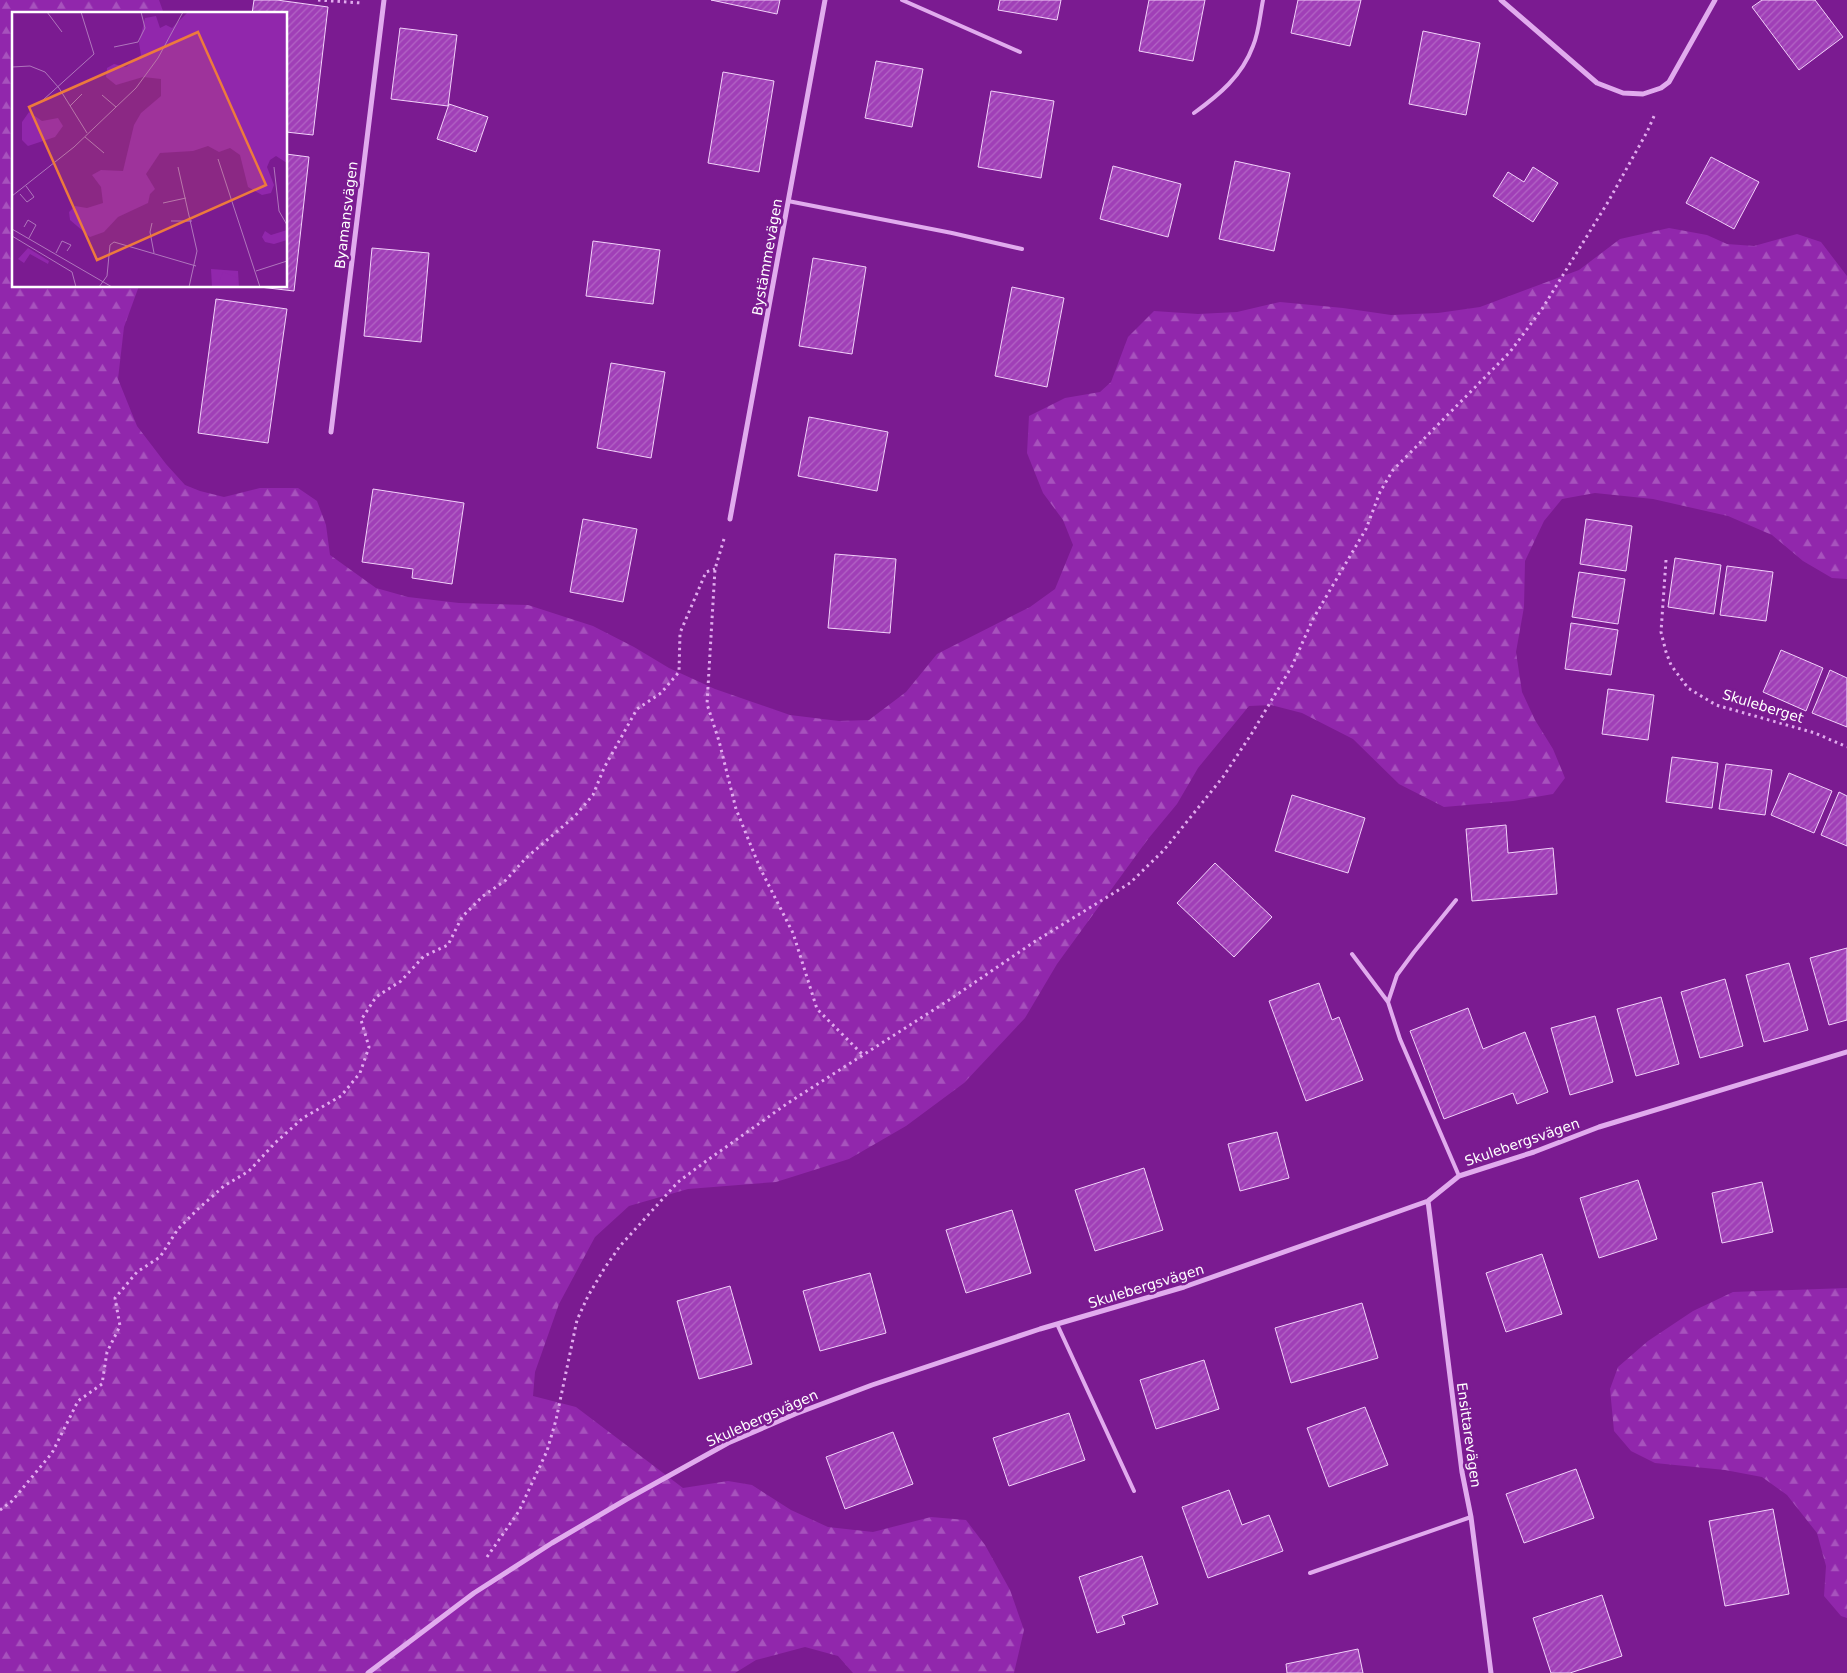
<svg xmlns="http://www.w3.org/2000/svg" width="1847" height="1673" viewBox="0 0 1847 1673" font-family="'DejaVu Sans',sans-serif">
	<defs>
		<pattern id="forest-firs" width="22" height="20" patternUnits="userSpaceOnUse" patternTransform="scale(1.25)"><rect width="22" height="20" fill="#9127ac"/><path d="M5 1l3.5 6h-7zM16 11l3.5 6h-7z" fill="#a752bd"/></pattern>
		<pattern id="building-hatch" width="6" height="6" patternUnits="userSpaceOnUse" patternTransform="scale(1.25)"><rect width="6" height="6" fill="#a03fb7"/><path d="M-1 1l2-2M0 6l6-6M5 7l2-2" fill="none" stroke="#b365c5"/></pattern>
	</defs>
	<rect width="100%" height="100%" fill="#7b1b91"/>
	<path fill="url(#forest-firs)" d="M0,0H159L164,14H14V286H139L124,327L118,379L137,426L166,464L185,485L200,491L224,497L260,488H298L317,501L326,525L330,555L376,588L408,597L459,603L528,605L593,626L634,647L669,668L715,689L790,715L839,721L869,720L906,692L937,654L1030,607L1055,589L1073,545L1063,520L1043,493L1027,453L1029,416L1065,398L1100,392L1111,382L1128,337L1154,311L1198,314L1237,312L1280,302L1343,308L1391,315L1438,313L1480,307L1579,270L1620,239L1669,228L1707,235L1727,244L1754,246L1797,234L1821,242L1847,276V579L1832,578L1803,561L1772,535L1728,516L1653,499L1595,493L1562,499L1544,521L1525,561L1524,607L1516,652L1522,692L1535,720L1553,749L1565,778L1553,794L1513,801L1444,807L1399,784L1353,739L1302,713L1271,705L1249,706L1198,768L1177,804L1148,839L1057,964L1025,1018L964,1083L906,1126L849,1159L776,1182L688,1189L629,1206L595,1237L559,1304L535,1372L533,1396L576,1407L683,1488L728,1481L752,1485L791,1510L828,1527L873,1532L931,1517L966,1520L985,1545L1010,1590L1024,1630L1014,1673H853L838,1656L805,1647L756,1660L735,1673H0Z
		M1847,1288V1618L1841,1616L1824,1596L1826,1566L1817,1533L1787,1495L1762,1477L1725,1470L1655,1463L1631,1451L1614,1431L1610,1389L1618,1367L1648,1341L1693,1311L1733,1292Z"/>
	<path fill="url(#building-hatch)" stroke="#f2d1fa" d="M254,0H277L328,7L313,135L286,132V14H252Z
		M711,0H780L777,14Z
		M1000,0H1061L1057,20L998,10Z
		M1149,0H1205L1193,61L1139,51Z
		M1298,0H1361L1350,46L1291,33Z
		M1762,0H1815L1843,37L1799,70L1752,7Z
		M400,28L457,35L448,106L391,99Z
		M1423,31L1480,43L1466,115L1409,104Z
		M876,61L923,69L912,127L865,118Z
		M723,72L774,81L759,172L708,163Z
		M991,91L1054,101L1041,178L978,167Z
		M449,104L488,117L476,152L437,139Z
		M286,154L309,157L294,291L251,286H286Z
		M1711,157L1759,182L1734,229L1686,203Z
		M1235,161L1290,173L1274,251L1219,239Z
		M1113,166L1181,184L1168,237L1100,219Z
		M1533,167L1558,183L1533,222L1493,196L1508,172L1524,182Z
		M593,241L660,250L653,304L586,296Z
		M372,248L429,253L421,342L364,336Z
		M813,258L866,267L852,354L799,346Z
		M1012,287L1064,298L1047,387L995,376Z
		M216,299L287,309L268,443L198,433Z
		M611,363L665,372L651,458L597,448Z
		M809,417L888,432L877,491L798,476Z
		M373,489L464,503L452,584L412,578L413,569L362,562Z
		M583,519L637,529L623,602L570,592Z
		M1586,519L1632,526L1626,571L1580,564Z
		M835,554L896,559L890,633L828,628Z
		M1675,558L1721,565L1714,614L1668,607Z
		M1727,566L1773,572L1766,621L1720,615Z
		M1579,572L1625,579L1618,624L1572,617Z
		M1571,623L1618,630L1611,675L1565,669Z
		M1781,650L1823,668L1806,711L1763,692Z
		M1830,670L1847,678V727L1812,713Z
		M1608,689L1654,695L1648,740L1602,734Z
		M1672,757L1718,763L1712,808L1666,802Z
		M1726,764L1772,770L1765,815L1719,809Z
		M1789,773L1832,791L1814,833L1771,815Z
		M1839,792L1847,796V846L1821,835Z
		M1292,795L1365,818L1348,873L1275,851Z
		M1506,825L1508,853L1553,848L1557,894L1472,901L1466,829Z
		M1215,863L1272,917L1234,957L1177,903Z
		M1847,948V1020L1829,1025L1810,958Z
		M1789,963L1808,1030L1764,1042L1746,975Z
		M1725,979L1743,1046L1700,1058L1681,992Z
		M1319,983L1332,1020L1339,1017L1363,1080L1306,1101L1269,1001Z
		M1661,997L1679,1064L1636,1076L1617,1009Z
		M1468,1008L1483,1049L1525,1032L1548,1092L1517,1104L1513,1093L1444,1119L1410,1031Z
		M1595,1016L1613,1082L1570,1095L1551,1028Z
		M1277,1132L1289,1178L1240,1191L1228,1144Z
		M1144,1168L1163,1230L1095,1251L1075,1190Z
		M1638,1180L1657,1239L1599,1258L1580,1198Z
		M1762,1182L1773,1232L1722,1243L1712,1193Z
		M1012,1210L1031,1273L966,1293L946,1230Z
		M1542,1254L1562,1314L1506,1332L1486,1273Z
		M870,1273L886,1333L820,1351L803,1291Z
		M730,1286L752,1364L699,1379L677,1301Z
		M1362,1303L1378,1358L1291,1383L1275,1328Z
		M1204,1360L1219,1409L1156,1429L1140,1380Z
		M1365,1407L1388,1465L1329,1487L1307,1428Z
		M1069,1413L1085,1460L1009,1486L993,1438Z
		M893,1432L913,1484L845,1509L826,1457Z
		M1576,1469L1594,1518L1524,1543L1506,1494Z
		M1229,1490L1242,1525L1269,1515L1283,1551L1208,1578L1182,1507Z
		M1773,1509L1789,1594L1725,1606L1709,1521Z
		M1142,1556L1158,1604L1122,1616L1125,1624L1097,1633L1079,1577Z
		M1602,1595L1622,1656L1570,1673H1551L1533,1618Z
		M1358,1649L1363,1673H1287L1286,1664Z"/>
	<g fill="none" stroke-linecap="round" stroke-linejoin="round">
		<path stroke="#e1abee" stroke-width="3" stroke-dasharray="2.5 4" stroke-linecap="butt" d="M318,0L362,3
			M724,539L715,569L707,704L719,741L736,809L760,868L793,933L817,1009L863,1055
			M1666,560L1661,632L1666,652L1671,665L1688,688L1716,705L1815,733L1847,747
			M0,1510L12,1501L52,1453L78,1401L102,1384L107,1352L120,1326L115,1298L137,1272L160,1257L178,1229L198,1209L224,1186L249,1171L275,1143L303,1118L341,1096L360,1073L369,1047L361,1020L376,997L401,981L424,956L448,945L462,917L483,896L506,880L526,858L575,816L593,795L604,768L637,709L661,693L679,672L680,633L706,572L715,569
			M487,1557L519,1511L547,1451L556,1420L577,1320L588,1296L604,1269L620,1246L678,1182L709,1159L788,1103L949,1000L1034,942L1130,883L1164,850L1223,777L1252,733L1292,666L1313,619L1366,529L1380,492L1393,470L1510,352L1542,309L1608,202L1647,132L1655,114"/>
		<path stroke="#e1abee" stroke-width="4" d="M902,0L1020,52
			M1194,113C1219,95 1242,76 1253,46C1259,32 1260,15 1263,0
			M788,201L952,233L1022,249
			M1352,954L1388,1002L1400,1039L1459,1176
			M1388,1002L1397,975L1414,952L1456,900
			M1057,1324L1134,1491
			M1310,1573L1471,1517"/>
		<path stroke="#e1abee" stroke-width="5" d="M1501,0L1597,83L1623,93L1643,94L1661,88L1669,82L1715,0
			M331,432L384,0
			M730,519L825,0
			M1428,1201L1462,1472L1471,1517L1491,1673
			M368,1673L474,1593L552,1543L627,1499L728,1443L795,1414L872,1385L1040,1329L1184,1287L1318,1240L1428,1201L1459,1176L1534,1152L1599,1127L1847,1052"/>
	</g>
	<g text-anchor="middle" stroke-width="5" stroke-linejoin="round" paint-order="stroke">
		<g font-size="14" fill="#fff" stroke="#7b1b91">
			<text transform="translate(346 215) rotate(-83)" y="5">Byamansvägen</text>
			<text transform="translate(767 257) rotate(-80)" y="5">Bystämmevägen</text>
			<text transform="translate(1763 706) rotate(17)" y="5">Skuleberget</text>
			<text transform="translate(1522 1142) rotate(-19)" y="5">Skulebergsvägen</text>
			<text transform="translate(1146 1286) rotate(-17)" y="5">Skulebergsvägen</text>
			<text transform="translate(762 1418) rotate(-24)" y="5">Skulebergsvägen</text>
			<text transform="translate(1469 1435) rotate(82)" y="5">Ensittarevägen</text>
		</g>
	</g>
	<g transform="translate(12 12)">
		<rect width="275" height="275" fill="#7b1b91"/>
		<path d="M16,236L37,249L36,252L18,242L12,251L6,247ZM199,257L226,259L227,275H200Z" fill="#9127ac"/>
		<path d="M176,0H275V151L264,144L258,148L255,155L262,173L259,181L250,183L236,175L228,143L218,136L207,140L196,134L181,139L148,141L134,162L143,177L138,182L136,191L106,205L92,220L78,225L58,208L57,200L63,194L75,196L91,191L89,175L80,163L89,158L111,159L122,113L129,101L149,84V67L131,65L104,73L94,65L95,56L102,52L114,55L129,43L127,31L133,6L144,4L148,16L154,13L160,16ZM17,100L30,109L46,106L51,114L43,125L16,134L10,128V110ZM275,218V228L262,232L253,230L250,225L253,219L259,223Z" fill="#9127ac"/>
		<path d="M211,260L226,266L224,275L207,270Z" fill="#9127ac"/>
		<path fill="none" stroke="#b076bd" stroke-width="1" d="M35,0L50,20M102,35L126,30L133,16L129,0M0,55L18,54L33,60L47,76L75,121M90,83L104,95M31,88L82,42L69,0M58,94L70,82M73,125L92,141M206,147L248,275M166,155L185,239L177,275M262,155L267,199L275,213M8,182L15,190L22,185L14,174M0,184L62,135L124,76L146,46L171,0M151,191L174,186M159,209H180M140,211L138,220L142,241M12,215L16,208L24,213L17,226M0,217L100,275M0,224L60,260L64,275M44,241L50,229L59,233L55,239M244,259L275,249M87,275L95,264L98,233L102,230L184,254"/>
		<path fill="#ed7a3d" fill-opacity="0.15" stroke="#ed7a3d" stroke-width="2.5" d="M186,20L254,173L85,248L17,95Z"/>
		<rect width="275" height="275" fill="none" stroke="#fff" stroke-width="2.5"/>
	</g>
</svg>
